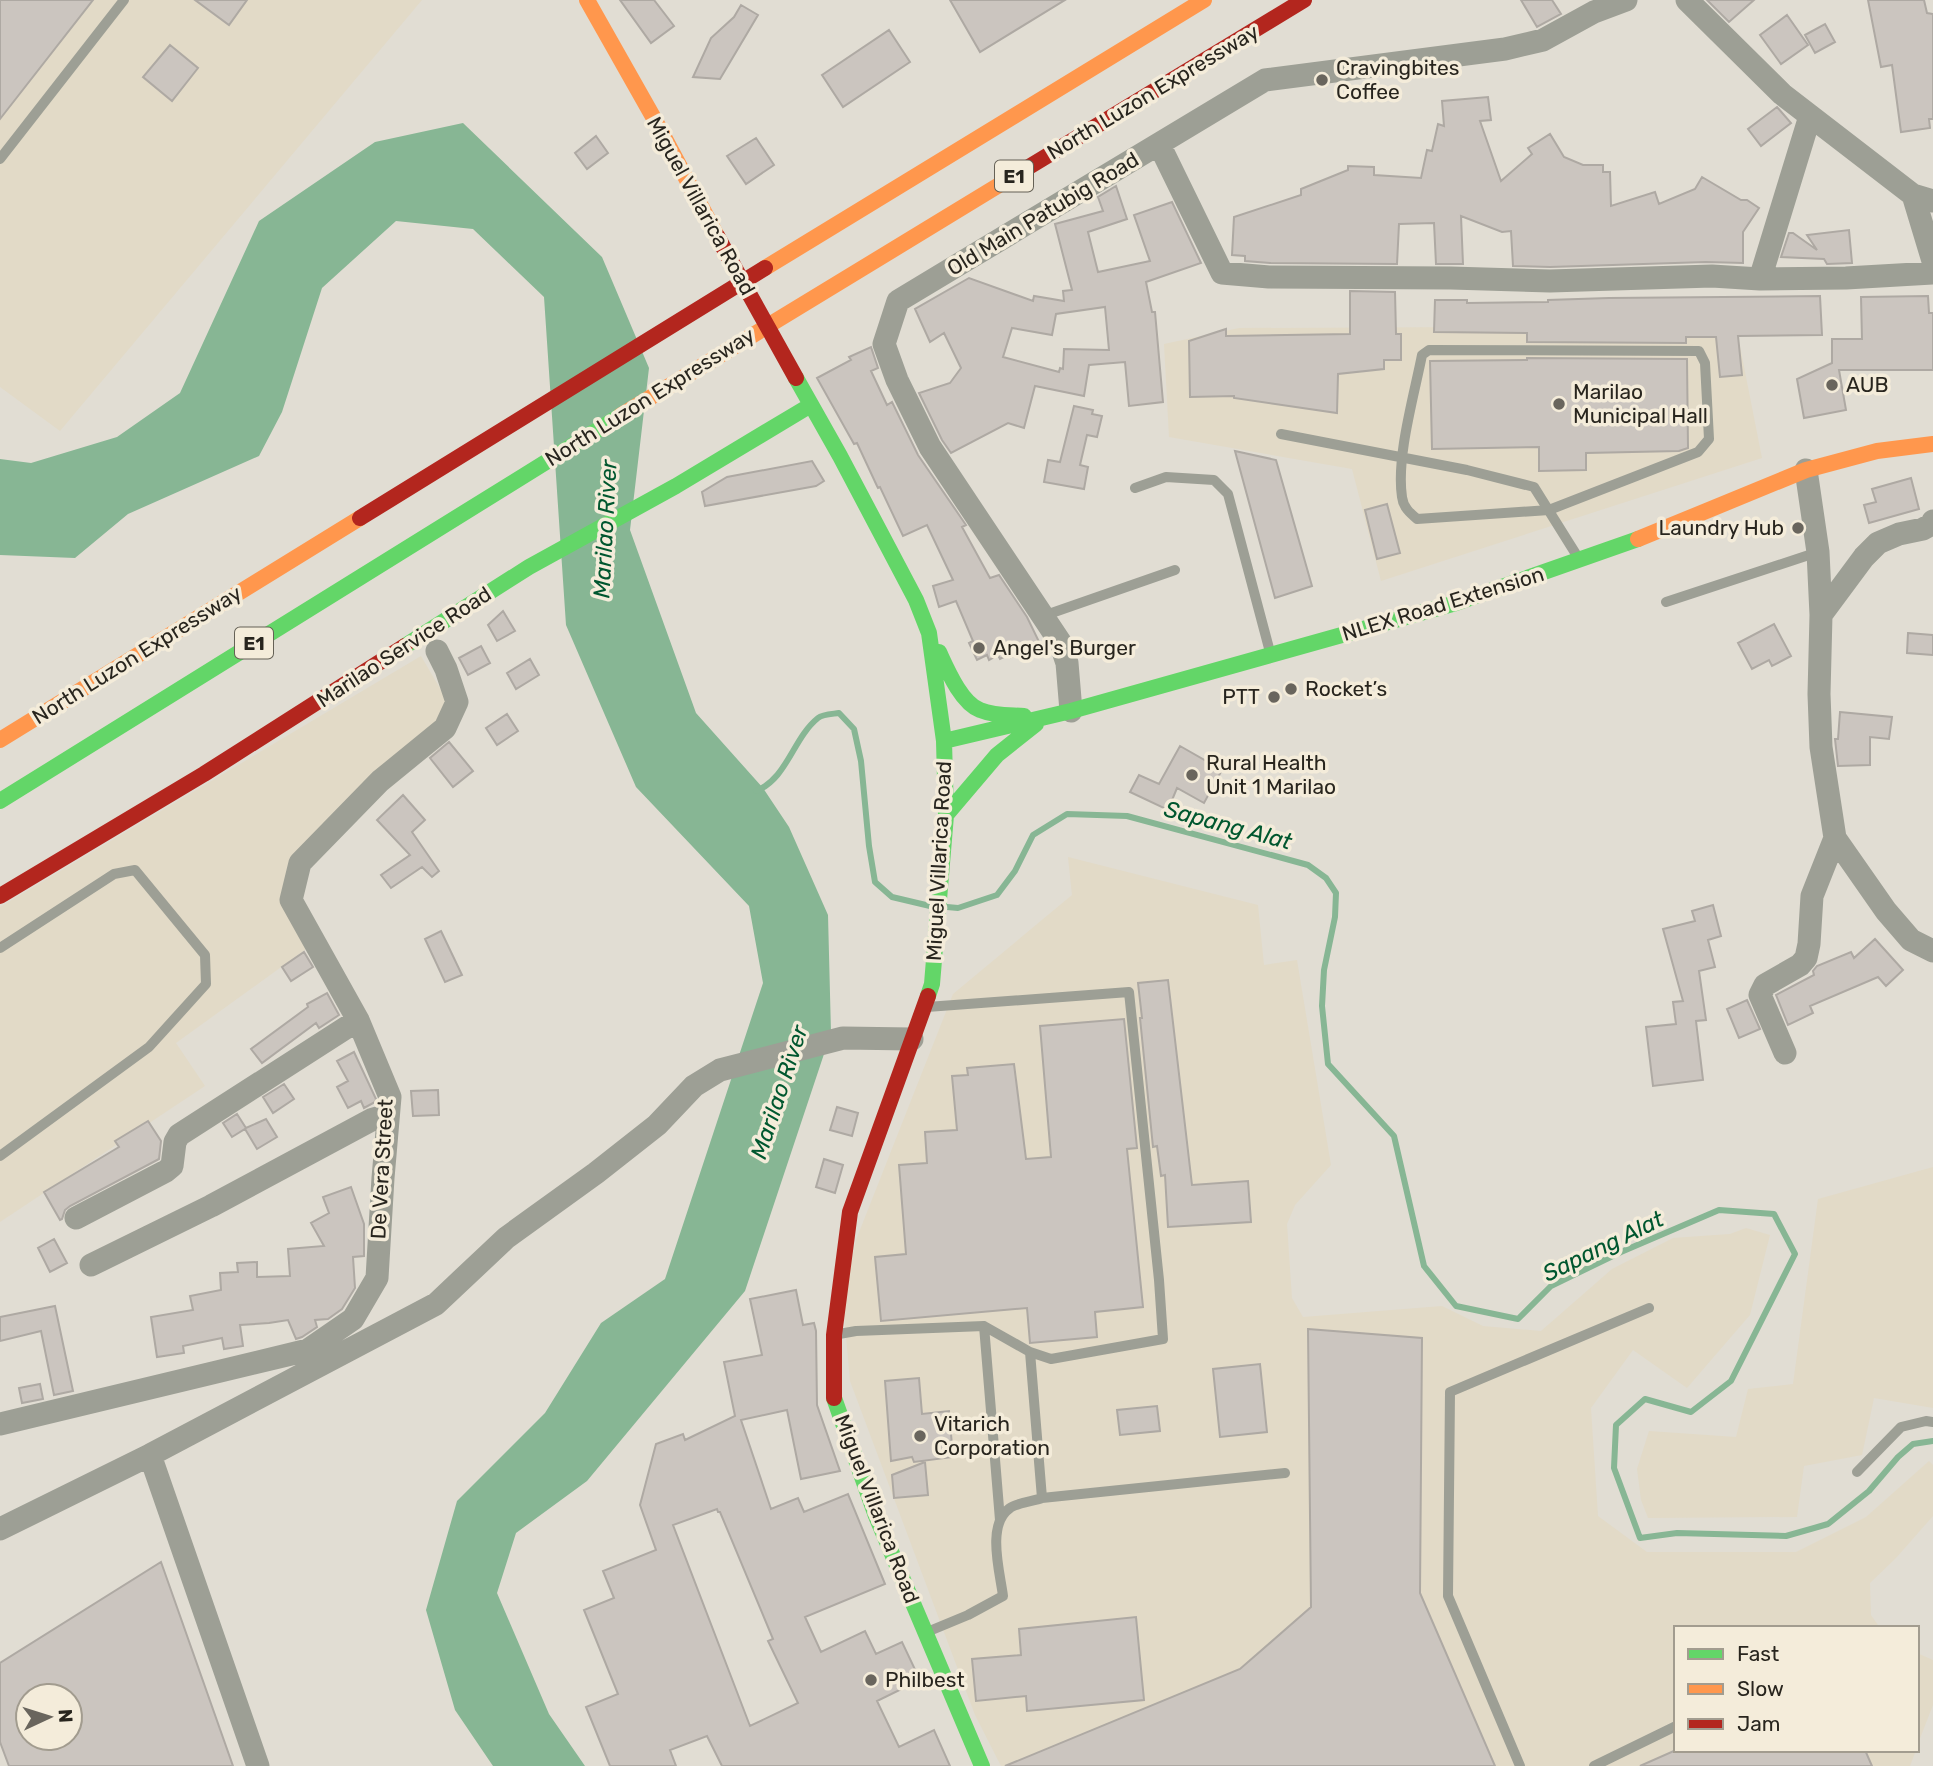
<svg xmlns="http://www.w3.org/2000/svg" width="1933" height="1766" viewBox="0 0 1933 1766" font-family="Rubik,sans-serif">
	<rect width="100%" height="100%" fill="#e1ddd3"/>
	<path fill="#e2dac7" d="M0,0H422L60,431L0,387Z
		M1736,326L1762,458L1381,581L1352,469L1169,437L1164,344L1239,328Z
		M421,656L455,714L297,858L289,894L313,944L176,1043L205,1086L0,1222V907Z
		M1068,857L1258,905L1264,965L1297,960L1331,1165L1295,1205L1287,1224L1292,1298L1303,1317L1442,1306L1483,1326L1541,1331L1612,1269L1673,1238L1730,1234L1746,1228L1770,1235L1750,1315L1687,1388L1633,1350L1591,1408L1598,1516L1647,1552H1796L1866,1517L1929,1461L1933,1465V1516L1896,1558L1870,1583L1871,1615L1880,1628H1676V1750H1916L1910,1766H1001L975,1715L850,1381L843,1302L856,1240L953,994L1072,895Z
		M1933,1167V1408L1874,1398L1862,1455L1804,1466L1797,1517L1648,1518L1641,1500L1637,1469L1649,1431L1736,1437L1748,1389L1793,1384L1818,1199Z
		M1917,1653L1933,1660V1705L1917,1746Z"/>
	<path fill="#87b694" d="M463,123L602,257L649,368L630,530L696,713L763,788L789,827L828,915L831,1033L745,1291L587,1481L516,1533L497,1593L549,1714L585,1766H493L455,1710L426,1610L457,1501L545,1413L601,1323L665,1279L763,983L749,906L636,787L566,625L544,297L473,229L396,221L322,288L282,412L259,456L128,514L75,558L0,555V459L31,463L117,437L180,393L259,221L375,142Z"/>
	<g fill="none" stroke-linecap="round" stroke-linejoin="round">
		<path stroke="#87b694" stroke-width="6" d="M756,791C787,779 793,738 818,718C823,714 833,714 839,713L854,729L861,761L869,846L875,882L892,897L930,906
			M947,907L958,908L997,895L1015,871L1033,835L1067,814L1127,816L1308,865L1326,878L1336,893L1335,917L1324,970L1322,1006L1328,1064L1394,1136L1424,1266L1456,1306L1518,1319L1551,1286L1621,1252L1719,1210L1774,1214L1795,1254L1731,1381L1691,1412L1645,1399L1616,1425L1614,1468L1640,1538L1677,1533L1786,1536L1828,1524L1869,1491L1898,1457L1913,1444L1933,1441"/>
	</g>
	<path fill="#cbc5bf" stroke="#aea9a3" stroke-width="2" fill-rule="evenodd" d="M0,0H93L0,119Z
		M195,0H247L229,25Z
		M620,0H654L674,26L651,43Z
		M950,0H1065L980,52Z
		M1521,0H1552L1561,14L1537,27Z
		M1707,0H1754L1729,22Z
		M1868,0H1924L1927,13L1933,14V119H1929L1930,128L1901,132L1892,65L1881,67Z
		M741,5L758,15L720,79L693,77L711,38L734,17Z
		M1787,15L1808,45L1781,64L1760,35Z
		M1825,24L1835,42L1815,53L1805,35Z
		M889,30L910,62L843,107L822,75Z
		M170,45L198,68L172,101L143,77Z
		M1488,97L1491,120L1480,121L1501,181L1532,154L1528,148L1550,134L1564,157L1583,165H1603V172H1610L1611,206L1655,192L1659,204L1695,189L1702,177L1741,200H1747L1759,208L1743,232V263L1706,262L1550,267L1513,266L1511,231L1502,232L1461,216L1463,264H1436L1434,223L1399,224L1397,264L1270,263L1245,261V256L1232,255L1234,217L1301,195V189L1348,170V166L1374,167V175L1421,178L1427,150L1432,151L1438,124L1444,126L1442,101Z
		M1777,107L1791,123L1761,146L1748,129Z
		M596,136L608,153L587,169L575,153Z
		M756,138L774,165L746,184L727,156Z
		M1116,186L1127,219L1088,232L1098,272L1150,261L1134,215L1172,202L1201,263L1146,282L1152,312H1155L1163,402L1129,406L1125,362L1089,365L1084,396L1035,386L1024,428L1008,423L951,453L942,440L919,393L950,383L961,368L944,333L930,342L915,309L969,278L1033,301L1034,296L1064,301L1063,291L1072,290L1055,224L1103,211L1098,197ZM1105,307L1109,350L1064,349L1063,369L1060,368L1059,372L1003,357L1012,328L1052,335L1056,314Z
		M1849,230L1852,263L1827,264L1824,259L1781,257L1789,233H1793L1817,250L1807,235Z
		M1350,291L1395,292L1396,334H1401V360H1384V369L1338,374L1337,413L1234,398V396L1190,397L1189,341L1226,329V336L1350,334Z
		M1820,296L1822,335L1738,336L1742,375L1720,377L1716,337H1686V343L1527,342V333L1434,332L1435,300H1467V303L1548,302V300L1609,298Z
		M1928,296L1929,313H1933V370H1839L1846,410L1804,418L1797,379L1832,363V339H1862L1861,297Z
		M871,347L878,368L871,371L887,405L892,402L918,455L966,525L962,527L990,578L999,575L1027,617L1043,650L1024,659L1021,652L1011,657L1010,654L1000,659L998,655L989,660L987,655L977,660L969,643L973,641L956,601L939,607L933,586L953,580L927,525L903,536L880,487L878,488L877,486L857,443L854,444L817,378L851,360L849,357Z
		M1527,358L1687,359L1688,448L1679,451L1586,453V470L1539,471V447L1432,449L1430,361L1527,360Z
		M1074,406L1093,410L1092,414L1102,416L1097,437L1087,435L1080,465L1088,467L1084,489L1044,482L1048,460L1060,462Z
		M1235,451L1276,460L1312,586L1275,598Z
		M812,461L824,481L816,486L705,506L702,492L727,477Z
		M1911,478L1919,509L1869,523L1864,505L1876,502L1872,489Z
		M1387,504L1400,553L1377,559L1365,510Z
		M503,611L515,631L497,641L488,625Z
		M1774,624L1791,656L1772,666L1769,660L1752,669L1738,643Z
		M1908,633L1933,635V655L1907,653Z
		M481,646L490,663L468,675L459,658Z
		M530,659L539,675L516,689L507,673Z
		M1840,712L1892,717L1889,739L1870,737V765L1838,766L1835,739H1838Z
		M507,714L518,731L497,745L486,728Z
		M449,742L473,771L453,787L430,758Z
		M1180,746L1222,770L1204,803L1177,788L1168,810L1130,792L1139,775L1159,784Z
		M403,795L425,820L412,832L439,871L432,877L422,867L391,888L381,875L410,855L377,820Z
		M1713,905L1721,936L1708,940L1715,967L1699,971L1706,1020L1696,1021L1703,1080L1653,1086L1646,1027L1676,1024L1673,1002L1683,1001L1663,929L1695,921L1692,911Z
		M441,931L462,975L445,982L425,939Z
		M1875,939L1903,970L1886,986L1878,977L1810,1006L1813,1013L1788,1025L1776,995L1814,975L1813,971L1817,966L1851,952L1854,958Z
		M304,952L313,967L291,981L282,967Z
		M1168,980L1192,1185L1248,1181L1251,1222L1168,1227L1165,1175L1161,1176L1157,1146L1153,1147L1140,1018H1142L1138,983Z
		M327,993L339,1015L319,1028L316,1023L262,1063L251,1049L308,1007L307,1004Z
		M1747,1000L1760,1029L1739,1038L1727,1009Z
		M1124,1019L1137,1148L1127,1149L1143,1307L1095,1312L1097,1337L1030,1343L1027,1308L881,1321L875,1257L906,1254L899,1165L927,1163L925,1132L957,1130L952,1076L968,1075L967,1068L1014,1064L1026,1159L1051,1157L1040,1026Z
		M354,1052L376,1099L375,1102L364,1108L361,1101L348,1108L337,1087L348,1081L337,1061Z
		M284,1084L294,1099L273,1113L263,1097Z
		M438,1090L439,1115L413,1116L411,1091Z
		M837,1107L858,1113L852,1136L830,1130Z
		M237,1114L246,1128L266,1119L277,1137L257,1149L245,1129L232,1137L223,1123Z
		M148,1121L161,1141L159,1159L70,1206L65,1210L62,1219L60,1220L44,1192L119,1147L115,1141Z
		M824,1159L843,1165L835,1193L816,1187Z
		M351,1187L364,1224V1256L353,1257L355,1288L342,1309L328,1319L315,1320L317,1327L302,1337L296,1339L288,1320L269,1323L240,1325L243,1346L224,1349L222,1338L183,1346L184,1353L157,1357L151,1317L193,1310L190,1296L221,1290L220,1273L238,1272L237,1263L257,1262V1277L290,1276L288,1249L324,1246L311,1223L329,1213L323,1197Z
		M54,1239L67,1263L50,1272L38,1248Z
		M796,1290L803,1325L814,1323L816,1331L817,1405L840,1471L801,1479L787,1410L741,1420L771,1509L798,1498L804,1512L848,1494L885,1584L805,1617L821,1652L865,1631L876,1654L902,1642L920,1680L877,1701L899,1747L934,1730L950,1766H722L707,1736L670,1750L676,1766H610L586,1707L618,1694L584,1610L614,1598L603,1571L656,1550L640,1505L656,1444L683,1434L685,1440L735,1416L724,1362L762,1355L750,1299ZM717,1509L718,1512H720L773,1639L768,1641L798,1703L750,1726L673,1525Z
		M55,1306L73,1391L54,1395L41,1331L0,1341V1317Z
		M1308,1329L1422,1338L1420,1593L1495,1766H1005L1240,1669L1311,1607Z
		M1260,1364L1267,1432L1220,1437L1213,1369Z
		M919,1378L922,1414L949,1411L953,1457L914,1462L912,1457L891,1461L885,1381Z
		M40,1384L43,1399L22,1403L19,1388Z
		M1157,1406L1160,1431L1120,1435L1117,1410Z
		M925,1462L928,1495L894,1498L892,1475Z
		M161,1562L233,1766H9L0,1742V1663ZM28,1696H70V1738H28Z
		M1136,1617L1144,1700L1027,1711L1026,1696L976,1701L972,1659L1021,1655L1019,1629Z
		M1676,1750H1865L1872,1766H1640Z"/>
	<g fill="none" stroke-linecap="round" stroke-linejoin="round">
		<path stroke="#9d9f95" stroke-width="10" d="M0,159L124,0
			M1429,350L1699,351L1705,363L1709,439L1698,452L1549,510L1417,519C1410,513 1403,507 1402,497C1396,457 1414,396 1422,355Z
			M1281,434L1467,470L1534,487L1579,559
			M1135,488L1166,477L1214,480L1228,494L1270,652
			M1666,602L1818,552
			M1043,616L1175,570
			M0,948L114,874L135,870L205,955L206,984L149,1047L0,1156
			M927,1007L1129,992L1159,1280L1163,1339L1051,1359L1030,1352L984,1326
			M839,1334L856,1331L984,1326L1000,1520
			M1030,1352L1042,1498
			M1857,1472L1901,1427L1926,1421L1933,1422
			M927,1632L968,1615L1003,1596C1000,1572 986,1524 1010,1508C1016,1503 1034,1501 1042,1498L1285,1473
			M1520,1766L1448,1596L1450,1392L1649,1308
			M1594,1766L1676,1726"/>
		<path stroke="#9d9f95" stroke-width="23" d="M1687,0L1782,94L1913,195L1933,201
			M1159,144L1222,273L1269,277L1451,278L1550,281L1712,276L1760,279L1846,278L1933,273
			M1913,195L1933,261
			M1760,279L1810,116
			M1806,470L1818,552L1821,615
			M1071,711L1067,663L1060,642L930,447L897,380L884,344L898,301L1265,80L1505,49L1543,40L1594,12L1626,0
			M1835,838L1886,911L1911,940L1933,951
			M1785,1053L1760,995L1765,985L1800,965L1806,958L1809,944L1812,896L1835,838L1821,747L1819,694L1821,615L1864,557L1878,543L1899,534L1923,529L1932,524L1933,521
			M76,1218L166,1171L172,1166L175,1142L179,1135L358,1020
			M91,1265L211,1206L373,1119L388,1115
			M0,1424L308,1350L353,1319L377,1278L383,1178L390,1097L358,1020L291,900L300,863L380,781L445,728L457,702L446,669L437,651
			M150,1455L258,1766
			M0,1529L150,1455L436,1304L506,1238L596,1173L657,1125L694,1086L720,1070L843,1038L912,1039"/>
		<path stroke="#63d668" stroke-width="16" d="M796,378L840,456L916,600L929,633L944,741L946,815L932,984L928,996
			M405,646L529,567L676,486L811,405
			M939,652C947,669 961,703 980,710C994,716 1010,715 1024,716
			M944,741L1071,711L1456,603L1638,539
			M0,801L620,416
			M946,815L997,755L1036,724
			M834,1398L876,1516L982,1766"/>
		<path stroke="#ff974d" stroke-width="16" d="M587,0L656,122L717,236
			M765,268L1204,0
			M620,416L1009,179
			M1638,539L1806,470L1877,451L1933,444
			M0,740L360,518"/>
		<path stroke="#b3261e" stroke-width="16" d="M1009,179L1304,0
			M360,518L765,268
			M0,896L204,774L405,646
			M834,1398V1335L850,1212L928,996"/>
		<path stroke="#b3261e" stroke-width="16" d="M717,236L796,378"/>
	</g>
	<g fill="#69655d" stroke="#f4ecda" stroke-width="2.5">
		<circle cx="1322" cy="80" r="7"/>
		<circle cx="1832" cy="385" r="7"/>
		<circle cx="1559" cy="404" r="7"/>
		<circle cx="1798" cy="528" r="7"/>
		<circle cx="979" cy="648" r="7"/>
		<circle cx="1291" cy="689" r="7"/>
		<circle cx="1274" cy="697" r="7"/>
		<circle cx="1192" cy="775" r="7"/>
		<circle cx="920" cy="1436" r="7"/>
		<circle cx="871" cy="1680" r="7"/>
	</g>
	<g text-anchor="middle" stroke-width="7" stroke-linejoin="round" paint-order="stroke">
		<g fill="#f4ecda" stroke="#656156" stroke-width="2">
			<rect x="995" y="160.5" width="38" height="31" rx="5"/>
			<rect x="235" y="627.5" width="38" height="31" rx="5"/>
		</g>
		<g font-size="19" font-weight="bold" fill="#28251e">
			<text x="1014" y="183">E1</text>
			<text x="254" y="650">E1</text>
		</g>
		<g font-size="21" fill="#28251e" stroke="#f4ecda" text-anchor="start">
			<text x="1336" y="75">Cravingbites<tspan x="1336" dy="24">Coffee</tspan></text>
			<text x="1846" y="392">AUB</text>
			<text x="1573" y="399">Marilao<tspan x="1573" dy="24">Municipal Hall</tspan></text>
			<text x="1784" y="535" text-anchor="end">Laundry Hub</text>
			<text x="993" y="655">Angel's Burger</text>
			<text x="1305" y="696">Rocket’s</text>
			<text x="1260" y="704" text-anchor="end">PTT</text>
			<text x="1206" y="770">Rural Health<tspan x="1206" dy="24">Unit 1 Marilao</tspan></text>
			<text x="934" y="1431">Vitarich<tspan x="934" dy="24">Corporation</tspan></text>
			<text x="885" y="1687">Philbest</text>
		</g>
		<g font-size="21" fill="#28251e" stroke="#f4ecda">
			<text transform="translate(1153 92) rotate(-31)" y="7">North Luzon Expressway</text>
			<text transform="translate(701 206) rotate(61)" y="7">Miguel Villarica Road</text>
			<text transform="translate(1043 214) rotate(-31)" y="7">Old Main Patubig Road</text>
			<text transform="translate(650 397) rotate(-32)" y="7">North Luzon Expressway</text>
			<text transform="translate(1443 604) rotate(-17)" y="7">NLEX Road Extension</text>
			<text transform="translate(404 647) rotate(-33)" y="7">Marilao Service Road</text>
			<text transform="translate(137 655) rotate(-32)" y="7">North Luzon Expressway</text>
			<text transform="translate(939 861) rotate(-87)" y="7">Miguel Villarica Road</text>
			<text transform="translate(382 1169) rotate(-87)" y="7">De Vera Street</text>
			<text transform="translate(877 1509) rotate(69)" y="7">Miguel Villarica Road</text>
		</g>
		<g font-size="23" font-style="italic" fill="#00572f" stroke="#f4ecda">
			<text transform="translate(605 529) rotate(-87)" y="8">Marilao River</text>
			<text transform="translate(1228 825) rotate(15)" y="8">Sapang Alat</text>
			<text transform="translate(779 1092) rotate(-72)" y="8">Marilao River</text>
			<text transform="translate(1603 1246) rotate(-26)" y="8">Sapang Alat</text>
		</g>
	</g>
	<rect x="1674" y="1626" width="245" height="126" fill="#f4ecda" stroke="#a29c8f" stroke-width="2"/>
	<rect x="1688" y="1649" width="35" height="10" fill="#63d668" stroke="#a29c8f" stroke-width="2"/>
	<text x="1737" y="1661" font-size="21" fill="#28251e">Fast</text>
	<rect x="1688" y="1684" width="35" height="10" fill="#ff974d" stroke="#a29c8f" stroke-width="2"/>
	<text x="1737" y="1696" font-size="21" fill="#28251e">Slow</text>
	<rect x="1688" y="1719" width="35" height="10" fill="#b3261e" stroke="#a29c8f" stroke-width="2"/>
	<text x="1737" y="1731" font-size="21" fill="#28251e">Jam</text>
	<g transform="translate(49 1717) rotate(86)"><circle r="33" fill="#f4ecda" stroke="#a29c8f" stroke-width="2"/>
	<path d="M0-5L12 26L0 18L-12 26Z" fill="#69655d"/>
	<text y="-10" font-size="19" font-weight="bold" text-anchor="middle" fill="#28251e">N</text>
	</g>
</svg>
